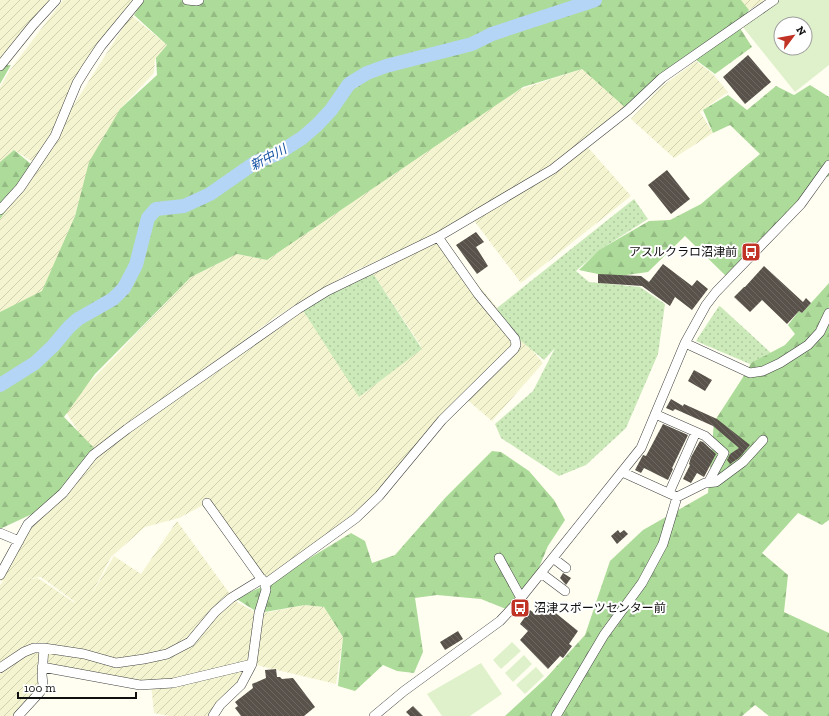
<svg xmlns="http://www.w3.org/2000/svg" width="829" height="716" viewBox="0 0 829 716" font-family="'Zilla Slab','Noto Sans JP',serif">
	<defs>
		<pattern id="farmland-furrows" width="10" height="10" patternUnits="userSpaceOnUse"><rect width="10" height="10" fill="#f4f5d0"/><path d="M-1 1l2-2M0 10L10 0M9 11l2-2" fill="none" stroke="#d0d1b1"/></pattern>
		<pattern id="grass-dots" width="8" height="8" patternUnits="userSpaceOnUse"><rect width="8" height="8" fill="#cceab9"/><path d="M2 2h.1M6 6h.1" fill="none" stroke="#aec89e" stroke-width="1.8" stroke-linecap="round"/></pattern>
		<pattern id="forest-firs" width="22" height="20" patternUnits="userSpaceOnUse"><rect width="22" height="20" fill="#addb99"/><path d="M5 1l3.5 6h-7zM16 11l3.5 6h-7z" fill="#94bb83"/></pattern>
		<pattern id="building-back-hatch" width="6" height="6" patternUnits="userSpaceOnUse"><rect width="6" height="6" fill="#58524b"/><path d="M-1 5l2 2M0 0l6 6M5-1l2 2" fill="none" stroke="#6b6661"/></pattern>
	</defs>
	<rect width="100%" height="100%" fill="#fffef1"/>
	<path fill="url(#farmland-furrows)" fill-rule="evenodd" d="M0,0H55L0,67Z
		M63,0H139L97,51L57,131L131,15L167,45L155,60L154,73L120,109L91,160L74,218L41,295L0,314V219L36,164L14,150L0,162V87L10,70Z
		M741,0H765L749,10Z
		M696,61L713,74L728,92L700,112L713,133L674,158L631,119L661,87Z
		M582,69L628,110L585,144L631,196L521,283L472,218L348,274L274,318L93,455L64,409L191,277L237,254L267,260L518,90Z
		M440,239L543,363L492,421L465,398L395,480L328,539L267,580L207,503L179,518L145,527L111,557L90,597L114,556L141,574L177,521L235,601L259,614L305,605L324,607L343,637L336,684L252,664L241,684L210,716H169L154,713L151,684L40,664V692L19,716H0V585L4,581H0V578L27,526L97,455L302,309L361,396L421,346L372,272ZM41,577L75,602V603L38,578L22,579Z"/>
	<path fill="url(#grass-dots)" d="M634,199L648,219L601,249L576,271L589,282L640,287L665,304L658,354L626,428L586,465L559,476L501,438L495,424L533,391L555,348L544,360L508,330L497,308Z
		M372,272L422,349L359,397L302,309Z
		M719,306L721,307L771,353L750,364L696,341Z"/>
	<path fill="url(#forest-firs)" d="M144,0H741L749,10L738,25L752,47L715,74L692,57L628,110L582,69L523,87L267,260L237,254L191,277L95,374L64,417L94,448L47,507L0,529V312L42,291L75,216L89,162L120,109L157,75L156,58L167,45L134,15Z
		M0,65H11L0,84Z
		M810,85L829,97V176L817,182L726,276L685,236L648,272L612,277L579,270L599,250L649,221L670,220L701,204L760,154L730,125L713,133L703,110L728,95L747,110L776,86L794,95Z
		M14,150L31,164L28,181L0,219V162Z
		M829,283V520L822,525L798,513L762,553L788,575L784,612L829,633V716H769L755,705L742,716H505L546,678L585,635L610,561L643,530L708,493L714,422L747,371L751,363L785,345L795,334L788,325L799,311L802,313Z
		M492,451L501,452L529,471L554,500L565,520L548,546L532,584L506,609L481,599L437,595L415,598L423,652L414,673L397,671L383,665L355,691L338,686L343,637L324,607L305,605L259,613L235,598L262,587L351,533L365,541L372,563L395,555L445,498Z"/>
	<path fill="#dff1cb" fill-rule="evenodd" d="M780,0H829V65L795,92L742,26ZM781,24H805V48H781Z
		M512,642L521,651L501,669L493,660Z
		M524,655L532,664L513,682L505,673Z
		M481,663L502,694L470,716H442L427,694Z
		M536,667L544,676L525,694L516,685Z"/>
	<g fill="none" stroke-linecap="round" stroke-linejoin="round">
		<path stroke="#b5d5f7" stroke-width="14" d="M0,385L35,363L53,346L69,327L78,319L113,299L124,288L136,265L148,218L156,209L184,206L210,194L256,162L277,154L302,138L317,125L331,110L349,84L367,73L386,66L472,44L492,34L595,0"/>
	</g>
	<path fill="url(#building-back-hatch)" d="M748,55L771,82L745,104L723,77Z
		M667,170L690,199L671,214L648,185Z
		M476,232L484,242L476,247L488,266L477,274L456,245Z
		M663,264L692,286L697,280L708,289L692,310L675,297L670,306L642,286L598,283V274L641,276L649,282Z
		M764,266L803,302L806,298L811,303L802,313L799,311L787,324L762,300L750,312L734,297L744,287H745Z
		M694,370L712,380L705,391L688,381Z
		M671,399L683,406L684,404L717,419L750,445L739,458L730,464L727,460L730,454L739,448L713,426L675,409L673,411L666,408Z
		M663,424L688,435L672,468L673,469L668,480L644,468L641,473L635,470L643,455L646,456Z
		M700,441L703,442L716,454L704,477L697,473L691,483L683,479L690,465L689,464L691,457Z
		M618,530L620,533L624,530L628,534L617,544L611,536Z
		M563,573L571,578L566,585L560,578Z
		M542,602L578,631L569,644L572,646L563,658L560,656L548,669L520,640L528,631L520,624L530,610L534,613Z
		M458,631L463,639L445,650L440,642Z
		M276,669L277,677H280L282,679L293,678L315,707L304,716H241L235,708L238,706L235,702L253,688L252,684L266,678L265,670Z
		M413,706L423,716H410L406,712Z"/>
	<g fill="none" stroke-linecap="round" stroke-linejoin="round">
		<defs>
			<path id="minor" d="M187,0L197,1L199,0
				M0,66L33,25L56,0
				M0,210L20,188L55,136L77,83L87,67L101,46L139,0
				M685,343L750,373L763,371L780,363L808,345L820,332L829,313
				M655,414L705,436L724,453L708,483
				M622,472L677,497L705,483L716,482L743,462L763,440
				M669,493L696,432
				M207,503L265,584L266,590L259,613L252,664L241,685L220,705L213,716
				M0,533L19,541
				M499,558L521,598
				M553,558L566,568
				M541,573L565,591
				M0,575L28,524L63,493L93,455L127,429L298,309L327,291L438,237L553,169L628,110L662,78L774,0
				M265,584L356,518L379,496L442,420L514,349L516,345L515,339L478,294L438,237
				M42,667L140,685L173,683L252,664
				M0,668L24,652L34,648H44L84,654L116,663L144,659L167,654L190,642L215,612L231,598L262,579
				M18,716L40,692L43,685L42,675L44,648
				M374,716L404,691L500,621L516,604L641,448L685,343L706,305L716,292L801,204L829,165
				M556,716L604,635L642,583L663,544L677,497"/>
		</defs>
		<use href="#minor" stroke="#424242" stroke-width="10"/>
		<use href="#minor" stroke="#fff" stroke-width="9"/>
	</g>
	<defs>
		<symbol id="bus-square" viewBox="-11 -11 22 22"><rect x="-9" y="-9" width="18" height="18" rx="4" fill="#c13324" stroke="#fff"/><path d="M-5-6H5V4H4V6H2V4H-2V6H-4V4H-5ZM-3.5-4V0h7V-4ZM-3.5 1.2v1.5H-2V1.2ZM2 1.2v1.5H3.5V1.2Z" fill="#fff"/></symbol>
	</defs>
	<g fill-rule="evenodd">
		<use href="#bus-square" x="740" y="241" width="22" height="22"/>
		<use href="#bus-square" x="509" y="597" width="22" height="22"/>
	</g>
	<g text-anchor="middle" stroke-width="4" stroke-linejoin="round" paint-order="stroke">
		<g font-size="12" fill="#0f0f0f" stroke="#fff" text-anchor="end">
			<text x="737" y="256">アスルクラロ沼津前</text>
			<text x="534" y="612" text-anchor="start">沼津スポーツセンター前</text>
		</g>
		<g font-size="13" font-style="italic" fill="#1652a3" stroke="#fff">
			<text transform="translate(268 157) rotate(-28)" y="5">新中川</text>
		</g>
	</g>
	<g transform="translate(793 36) rotate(58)"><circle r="19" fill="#ffffff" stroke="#9f9f9f"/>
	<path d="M0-3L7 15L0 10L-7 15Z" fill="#c13324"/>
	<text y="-6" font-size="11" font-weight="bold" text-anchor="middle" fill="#0f0f0f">N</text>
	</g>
	<path d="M18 692v6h118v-6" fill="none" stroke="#0f0f0f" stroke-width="2"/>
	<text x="24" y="692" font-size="12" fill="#0f0f0f" stroke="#ffffff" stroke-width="3" paint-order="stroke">100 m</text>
</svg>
